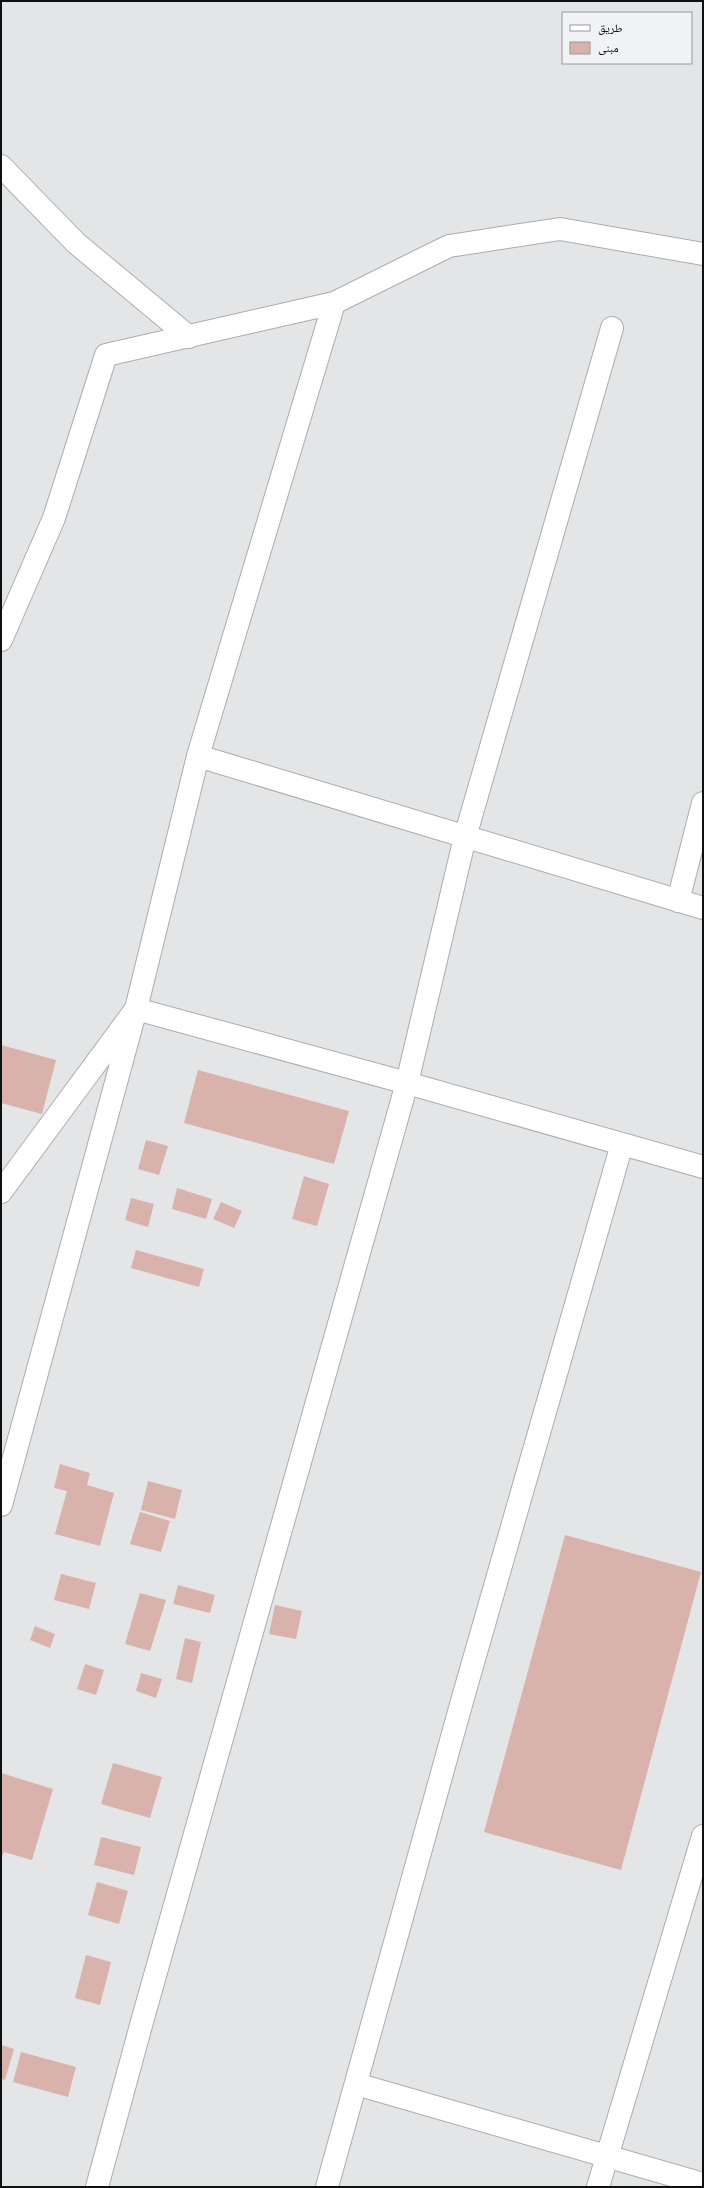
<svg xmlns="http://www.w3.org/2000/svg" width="704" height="2188" viewBox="0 0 704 2188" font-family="Overpass,'Noto Naskh Arabic',sans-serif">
	<rect width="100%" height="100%" fill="#e4e5e7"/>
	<path fill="#d9b3ab" d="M1,1045L56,1060L42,1114L1,1103Z
		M198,1070L349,1111L334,1164L184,1123Z
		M146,1140L168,1146L159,1175L138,1169Z
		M304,1176L329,1184L317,1226L292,1219Z
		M177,1188L212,1199L206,1219L172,1209Z
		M131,1198L154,1204L148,1227L125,1220Z
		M221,1202L242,1211L234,1228L213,1219Z
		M136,1250L204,1269L199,1287L131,1268Z
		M60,1464L90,1473L87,1485L114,1493L100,1546L55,1534L67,1491L54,1488Z
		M148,1481L182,1490L175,1519L141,1510Z
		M140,1512L170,1521L161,1552L130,1544Z
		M565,1535L701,1572L621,1870L484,1832Z
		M61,1574L96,1583L89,1609L54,1600Z
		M178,1585L215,1595L210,1613L173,1604Z
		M140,1593L166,1600L150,1651L125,1644Z
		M275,1605L302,1611L296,1639L269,1634Z
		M35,1626L55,1634L50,1648L30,1640Z
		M185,1638L201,1642L192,1683L176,1679Z
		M85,1664L104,1670L96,1695L77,1689Z
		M141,1673L162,1679L156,1698L136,1691Z
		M113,1763L162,1777L150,1818L101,1804Z
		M1,1773L53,1789L32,1860L4,1852L1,1859Z
		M101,1837L141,1847L134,1875L94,1865Z
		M97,1882L128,1891L119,1924L88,1915Z
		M86,1955L111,1962L100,2005L75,1998Z
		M1,2045L14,2049L5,2080L1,2079Z
		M21,2052L76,2067L68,2097L13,2082Z"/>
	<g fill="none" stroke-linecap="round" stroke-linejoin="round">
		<defs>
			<path id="minor" d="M1,166L76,243L189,337
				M1,640L54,518L106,355L334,303L449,246L560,229L703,254
				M198,756L703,908
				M678,901L703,803
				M1,1192L136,1009L407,1083L703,1167
				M1,1505L136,1009L198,756L334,303
				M356,2084L703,2184
				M97,2187L143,2018L407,1083L465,837L612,328
				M327,2187L464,1694L622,1144
				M598,2187L703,1836"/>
		</defs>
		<use href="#minor" stroke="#abacae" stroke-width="24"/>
		<use href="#minor" stroke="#fff" stroke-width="22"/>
	</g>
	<rect width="704" height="2188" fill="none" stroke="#0f1010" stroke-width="4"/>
	<rect x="562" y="12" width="130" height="52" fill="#f1f2f5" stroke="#979899"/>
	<rect x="570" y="25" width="20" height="6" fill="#ffffff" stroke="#979899"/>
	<text x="598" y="32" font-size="12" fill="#0f1010">طريق</text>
	<rect x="570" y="42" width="20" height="12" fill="#d9b3ab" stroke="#979899"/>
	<text x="598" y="52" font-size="12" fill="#0f1010">مبنى</text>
</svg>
